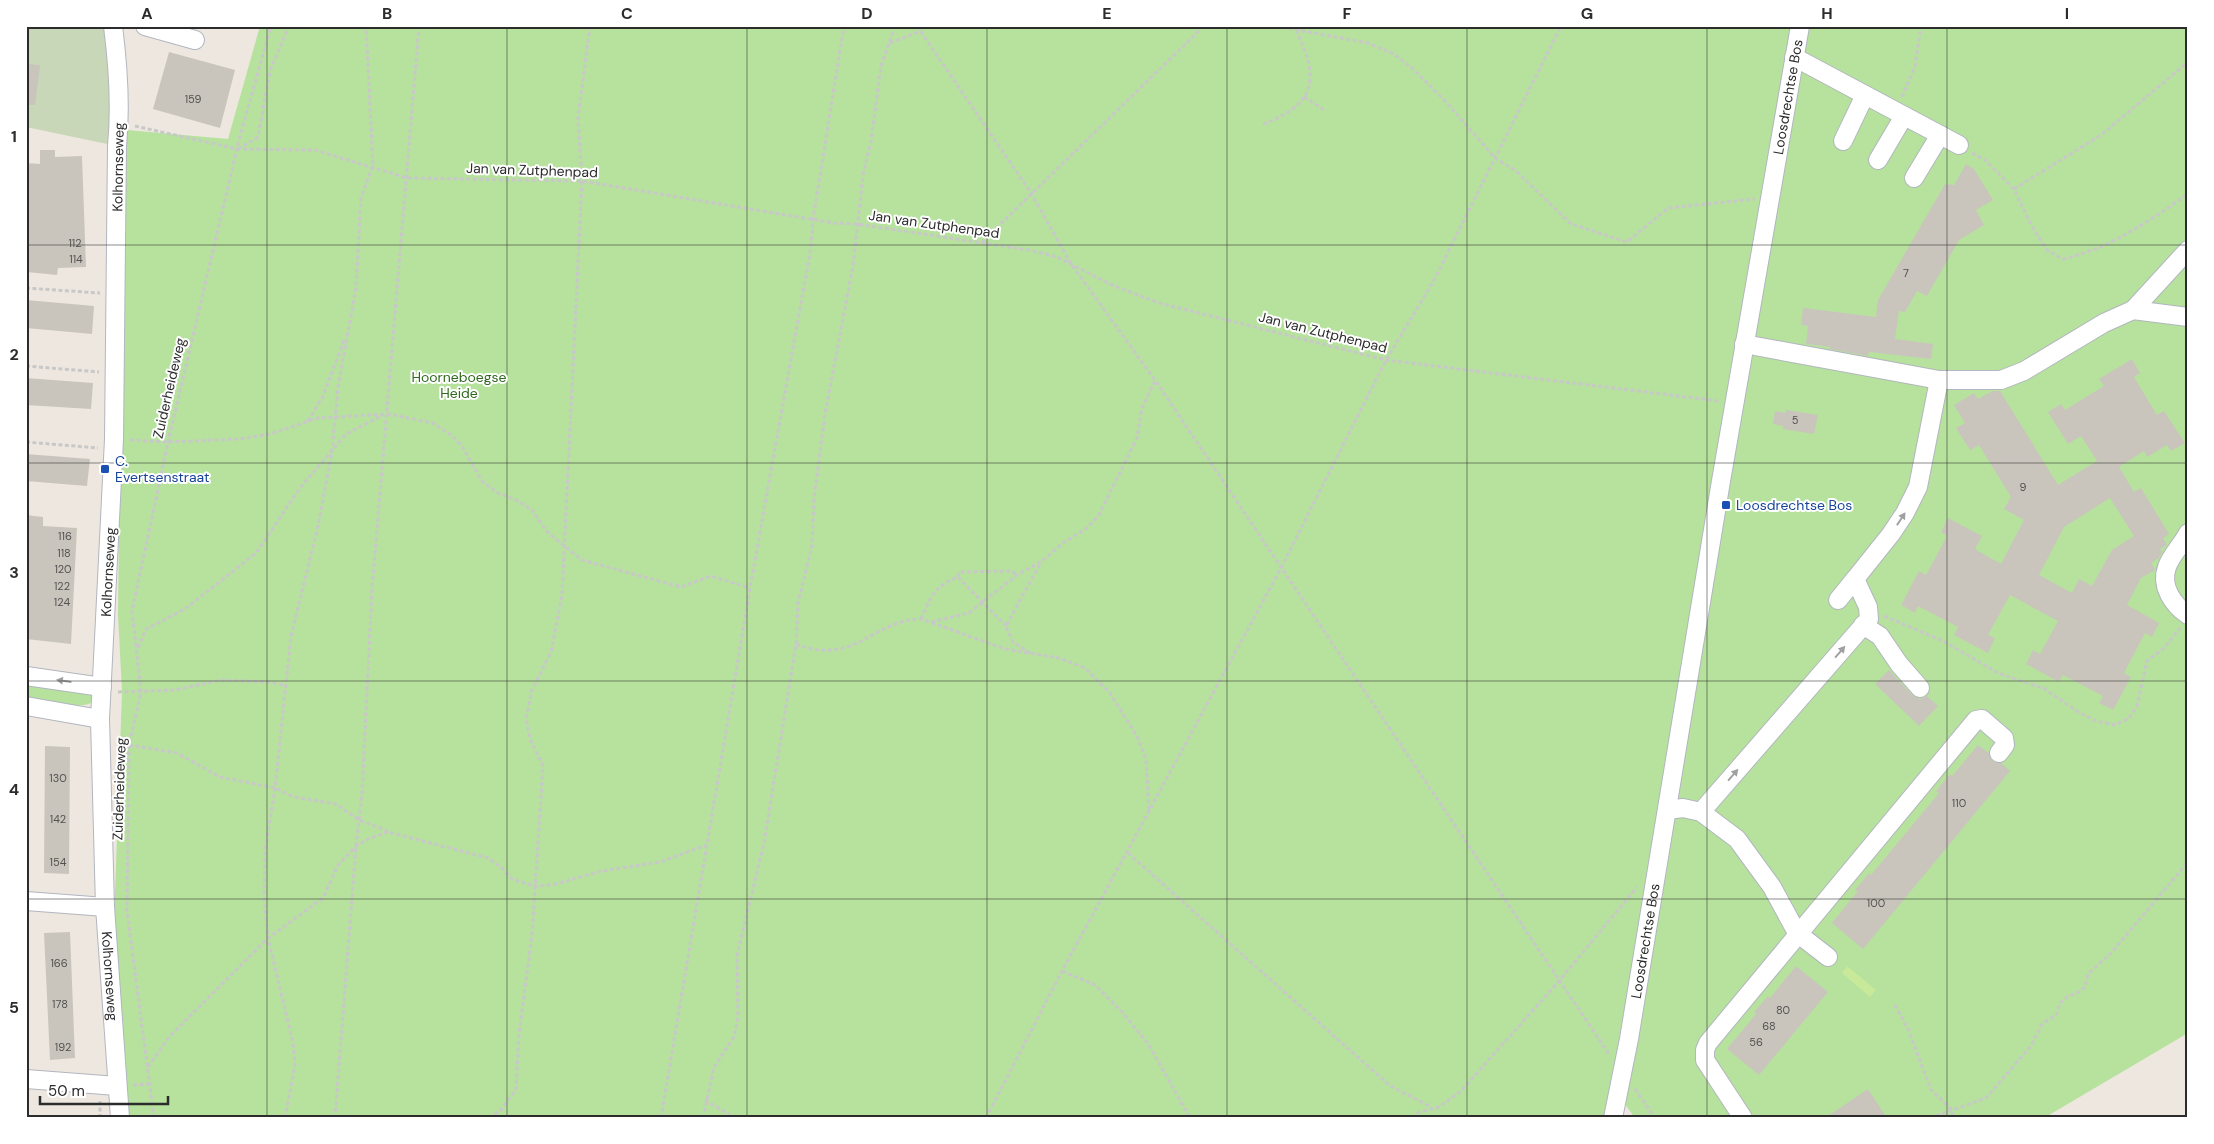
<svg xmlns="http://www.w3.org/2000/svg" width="2214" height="1144" viewBox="0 0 2214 1144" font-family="'DM Sans',sans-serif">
	<rect width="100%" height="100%" fill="#ede7df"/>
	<path fill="#b6e29d" d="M260,26H2188V1033L2044,1118H1635L1616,1092L1610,1118H128L114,922L122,691L118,615L123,189L127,130L228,139Z
		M26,680L92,692L93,701C83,712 41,700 26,698Z"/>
	<path fill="#c7d7b7" d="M26,26H111L117,146L26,127Z"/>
	<path fill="#c9e99a" d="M1847,966L1876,990L1870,997L1842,973Z"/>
	<path fill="#c9c5bd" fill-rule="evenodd" d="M169,52L235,70L220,128L153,109Z
		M26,64L40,65L35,105H26Z
		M40,150H55V157L82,156L86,267L58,268L57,275L27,272L26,163L40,164Z
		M1966,164L1974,169L1993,200L1976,210L1984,225L1959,240L1927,296L1917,291L1905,312L1899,311L1895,339L1933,344L1931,359L1869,352L1868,356L1830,349V347L1806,344L1808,326L1801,325L1803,308L1876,317L1878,300L1945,184L1954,185Z
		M26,300L94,306L92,334L26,328Z
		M2132,359L2140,373L2134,377L2157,415L2164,411L2185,443L2171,451L2167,445L2147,457L2144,451L2119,467L2134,492L2141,488L2169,534L2163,538L2167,545L2160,549L2162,552L2159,558L2151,563L2155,570L2141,578L2127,605L2159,623L2152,637L2145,633L2124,673L2131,677L2113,710L2099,703L2103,696L2063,675L2059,682L2026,664L2033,650L2040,654L2058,621L2010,595L1988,635L1995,638L1988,653L1954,635L1958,627L1918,606L1915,613L1901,605L1919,571L1926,575L1947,536L1941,532L1948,518L1982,536L1975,549L2001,564L2024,520L2004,509L2011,497L1979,445L1970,450L1956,428L1965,423L1954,405L1974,393L1978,399L1993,391H2000L2058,485L2097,461L2081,436L2068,444L2048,412L2061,404L2065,410L2104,386L2099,379ZM2110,498L2134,536L2112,550L2092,586L2079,579L2072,593L2039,575L2064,527Z
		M26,378L93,383L91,409L26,405Z
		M1786,410L1818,415L1814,434L1783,429V426L1773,424L1775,411L1786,413Z
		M26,454L90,459L87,486L26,481Z
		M26,515L43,517V526L77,528L71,644L26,639Z
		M1889,670L1912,695L1920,699L1927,696L1938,706L1919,726L1875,684Z
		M1978,745L1989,753L1992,761L2001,763L2010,771L1863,949L1832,923L1858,891L1855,890L1869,873L1871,875L1939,793L1936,791L1950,774L1952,776Z
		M45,746L70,747L69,874L44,873Z
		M70,932L75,1058L50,1060L44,933Z
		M1796,966L1828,992L1759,1075L1727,1049L1756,1014L1754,1012L1768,996L1770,998Z
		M1868,1089L1887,1118H1825Z"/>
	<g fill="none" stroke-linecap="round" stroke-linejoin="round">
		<defs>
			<g id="minor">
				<path id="s1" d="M113,26C118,65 121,106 117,146L114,439L100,719L105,907L120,1118"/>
				<path d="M145,26L195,40"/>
				<path d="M1794,57L1959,145"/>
				<path d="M1843,141L1865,95"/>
				<path d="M1878,160L1904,116"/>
				<path d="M1914,178L1940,135"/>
				<path d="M2133,310L2188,317"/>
				<path d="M1744,344L1939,380H2001L2024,371L2104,323L2133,310L2188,250"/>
				<path d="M2188,533C2182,545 2171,555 2167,567C2160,586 2173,605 2188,615"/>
				<path d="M1838,600L1855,579"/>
				<path d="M1863,625L1880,636L1899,664L1920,688"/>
				<path d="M26,676L102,687"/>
				<path d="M26,706L100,719"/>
				<path d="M1667,810L1683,808L1701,812L1737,839L1772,887L1797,933L1828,957"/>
				<path d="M1701,812L1869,619L1868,607L1855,579L1891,534L1905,513L1918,487L1939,380"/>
				<path d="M26,901L105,907"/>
				<path d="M26,1079L117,1086"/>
				<path id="s2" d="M1613,1118L1629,1039L1721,481L1800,26"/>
				<path d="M1743,1118L1705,1060V1050L1708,1043L1976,720L1982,719L2004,738L2005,745L1999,753"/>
			</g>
		</defs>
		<use href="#minor" stroke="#b2b6bf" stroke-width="20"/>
		<path stroke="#c8c8c8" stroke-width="3" stroke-dasharray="4 2.5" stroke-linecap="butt" d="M917,26L1031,193L1071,264L1155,380L1609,1054
			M1276,26L1368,43L1394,54L1413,69L1446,102L1496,159L1515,170L1571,224L1627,242L1668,208L1755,199
			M890,43L921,31
			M1304,97L1326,111
			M1902,97L1915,66L1921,26
			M1263,124C1315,105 1320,80 1297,32
			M135,126L237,149L315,150L407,178L582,181L834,223L857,224L1029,250L1057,257L1112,285L1159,303L1386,360L1719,401
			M238,149L258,137L270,71L289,26
			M1972,153L1985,160L2014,189L2031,225L2047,250L2063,259C2111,248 2149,221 2188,194
			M2014,189L2101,135L2188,62
			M982,242L1204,26
			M26,288L100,293
			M26,366L99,372
			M308,421L323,396L345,338
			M130,440L168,442L240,439L270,434L318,418L388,414L433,423L452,436L462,446L482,481L496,492L518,501L532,510L546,531L582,560L681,587L711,576L750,588
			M26,442L98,448
			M958,577L1006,626
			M1884,616L1943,641L1998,673L2045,689L2078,712L2096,721L2115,725L2129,718L2137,706L2147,661L2164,648L2180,628
			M921,619C931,597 934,586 958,577L959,572L1012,571L1017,575
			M931,622L969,613L1017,575L1042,561L1063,543L1087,528L1099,515L1137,438L1142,408L1155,381
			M796,644C854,667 872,620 921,619L1005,649L1059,658L1085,668L1110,693L1138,738L1146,760L1149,810
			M138,648L146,629L185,609L256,553L300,488L346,434L383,415
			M1030,653L1013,642L1006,626L1041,562
			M118,692L175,690L221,680L269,682L285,685
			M129,745L177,753L220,777L275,788L294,797L336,804L359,820L388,831
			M1128,853L1389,1085L1431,1107
			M1062,971L1095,985L1123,1013L1149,1045L1190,1118
			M1895,1005L1908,1029L1931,1090L1952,1110V1118
			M148,1067L169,1037L268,938L323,898L338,865L356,846L370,838L388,832L488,858L503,869L512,879L534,886L552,885L602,871L660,862L706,845
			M133,1085L150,1084
			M1635,1089L1655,1118
			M705,1100L735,1118
			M100,1118V1101
			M154,1118L127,911L129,745L141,692L132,611L168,442L239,140L271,26
			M285,1118L295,1065L293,1043L268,938L264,898L265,851L275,788L291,636L318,526L332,451L338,387L356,288L361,197L373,166L366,26
			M335,1118L356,846L362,794L372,589L419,26
			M489,1118L500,1111L516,1089L519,1034L532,935L543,766L530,739L526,718L532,690L551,652L562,595L582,181L578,118L590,26
			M661,1118L750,588L811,247L813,219L844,26
			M703,1118L714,1067L734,1037L738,1018L737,955L764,843L796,644L798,603L812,546L814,498L825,414L853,266L863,175L871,141L881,66L895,26
			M986,1118L1062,971L1281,568L1386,360L1433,282L1561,26
			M1413,1118L1416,1113L1439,1107L1461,1091L1559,981L1637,887
			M1930,1118L1986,1098L2031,1046L2042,1024L2056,1015L2060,1003L2067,997L2079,992L2085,987L2088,974L2111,953L2188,862"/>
		<use href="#minor" stroke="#fff" stroke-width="18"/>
	</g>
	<defs><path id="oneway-solid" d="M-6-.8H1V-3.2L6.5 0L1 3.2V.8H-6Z" transform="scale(1.25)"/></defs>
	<g fill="#a0a0a0">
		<use href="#oneway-solid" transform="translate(1901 519) rotate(-57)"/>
		<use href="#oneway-solid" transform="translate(1840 652) rotate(-49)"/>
		<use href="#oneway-solid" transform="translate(64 681) rotate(-172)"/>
		<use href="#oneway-solid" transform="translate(1733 775) rotate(-49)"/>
	</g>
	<path fill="none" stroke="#2c2c2c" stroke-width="1" stroke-opacity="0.55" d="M267,26V1118M507,26V1118M747,26V1118M987,26V1118M1227,26V1118M1467,26V1118M1707,26V1118M1947,26V1118M26,245H2188M26,463H2188M26,681H2188M26,899H2188"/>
	<g fill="#1a4fb4" stroke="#fff" stroke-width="2">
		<rect x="100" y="464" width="10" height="10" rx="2.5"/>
		<rect x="1721" y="500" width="10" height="10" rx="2.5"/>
	</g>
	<g text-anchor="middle" stroke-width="4" stroke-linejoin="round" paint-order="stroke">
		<g font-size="11" fill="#535250">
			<text x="193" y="103">159</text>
			<text x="75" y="247">112</text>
			<text x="76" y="263">114</text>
			<text x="1906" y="277">7</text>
			<text x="1795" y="424">5</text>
			<text x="2023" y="491">9</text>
			<text x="65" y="540">116</text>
			<text x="64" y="557">118</text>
			<text x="63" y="573">120</text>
			<text x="62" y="590">122</text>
			<text x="62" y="606">124</text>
			<text x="58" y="782">130</text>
			<text x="1959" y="807">110</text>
			<text x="58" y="823">142</text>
			<text x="58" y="866">154</text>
			<text x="1876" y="907">100</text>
			<text x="59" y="967">166</text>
			<text x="60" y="1008">178</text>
			<text x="1783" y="1014">80</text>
			<text x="1769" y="1030">68</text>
			<text x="1756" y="1046">56</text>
			<text x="63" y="1051">192</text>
		</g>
		<g font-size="14" fill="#2c2c2c" stroke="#fff">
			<text dy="5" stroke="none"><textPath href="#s2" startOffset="1036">Loosdrechtse Bos</textPath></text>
			<text transform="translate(118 167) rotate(-89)" y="5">Kolhornseweg</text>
			<text transform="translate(532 170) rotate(2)" y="5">Jan van Zutphenpad</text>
			<text transform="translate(934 224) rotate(8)" y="5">Jan van Zutphenpad</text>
			<text transform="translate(1323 332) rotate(14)" y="5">Jan van Zutphenpad</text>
			<text transform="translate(169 388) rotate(-77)" y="5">Zuiderheideweg</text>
			<text transform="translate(108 572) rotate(-87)" y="5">Kolhornseweg</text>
			<text transform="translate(119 789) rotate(-88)" y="5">Zuiderheideweg</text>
			<text dy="5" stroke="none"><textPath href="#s2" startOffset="180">Loosdrechtse Bos</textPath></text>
			<text dy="5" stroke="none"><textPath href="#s1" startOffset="951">Kolhornseweg</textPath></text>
		</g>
		<g font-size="14" fill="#2e691d" stroke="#fff">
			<text x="459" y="382">Hoorneboegse<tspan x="459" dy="16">Heide</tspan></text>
		</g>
		<g font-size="14" fill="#164399" stroke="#fff" text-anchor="start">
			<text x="115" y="466">C.<tspan x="115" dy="16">Evertsenstraat</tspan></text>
			<text x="1736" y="510">Loosdrechtse Bos</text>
		</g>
	</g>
	<rect width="2214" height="1144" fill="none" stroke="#ffffff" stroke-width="55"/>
	<path d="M40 1096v8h128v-8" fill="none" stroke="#2c2c2c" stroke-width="2.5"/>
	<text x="48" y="1096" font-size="15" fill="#2c2c2c" stroke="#ffffff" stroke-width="4" paint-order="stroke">50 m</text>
	<rect x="28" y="28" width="2158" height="1088" fill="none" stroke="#2c2c2c" stroke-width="2"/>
	<g font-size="16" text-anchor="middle" font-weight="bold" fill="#2c2c2c">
		<text x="147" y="19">A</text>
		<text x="387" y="19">B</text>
		<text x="627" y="19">C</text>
		<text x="867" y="19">D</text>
		<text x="1107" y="19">E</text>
		<text x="1347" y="19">F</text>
		<text x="1587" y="19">G</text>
		<text x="1827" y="19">H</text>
		<text x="2067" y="19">I</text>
		<text x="14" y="142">1</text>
		<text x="14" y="360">2</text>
		<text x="14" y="578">3</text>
		<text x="14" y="795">4</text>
		<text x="14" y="1013">5</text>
	</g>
</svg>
